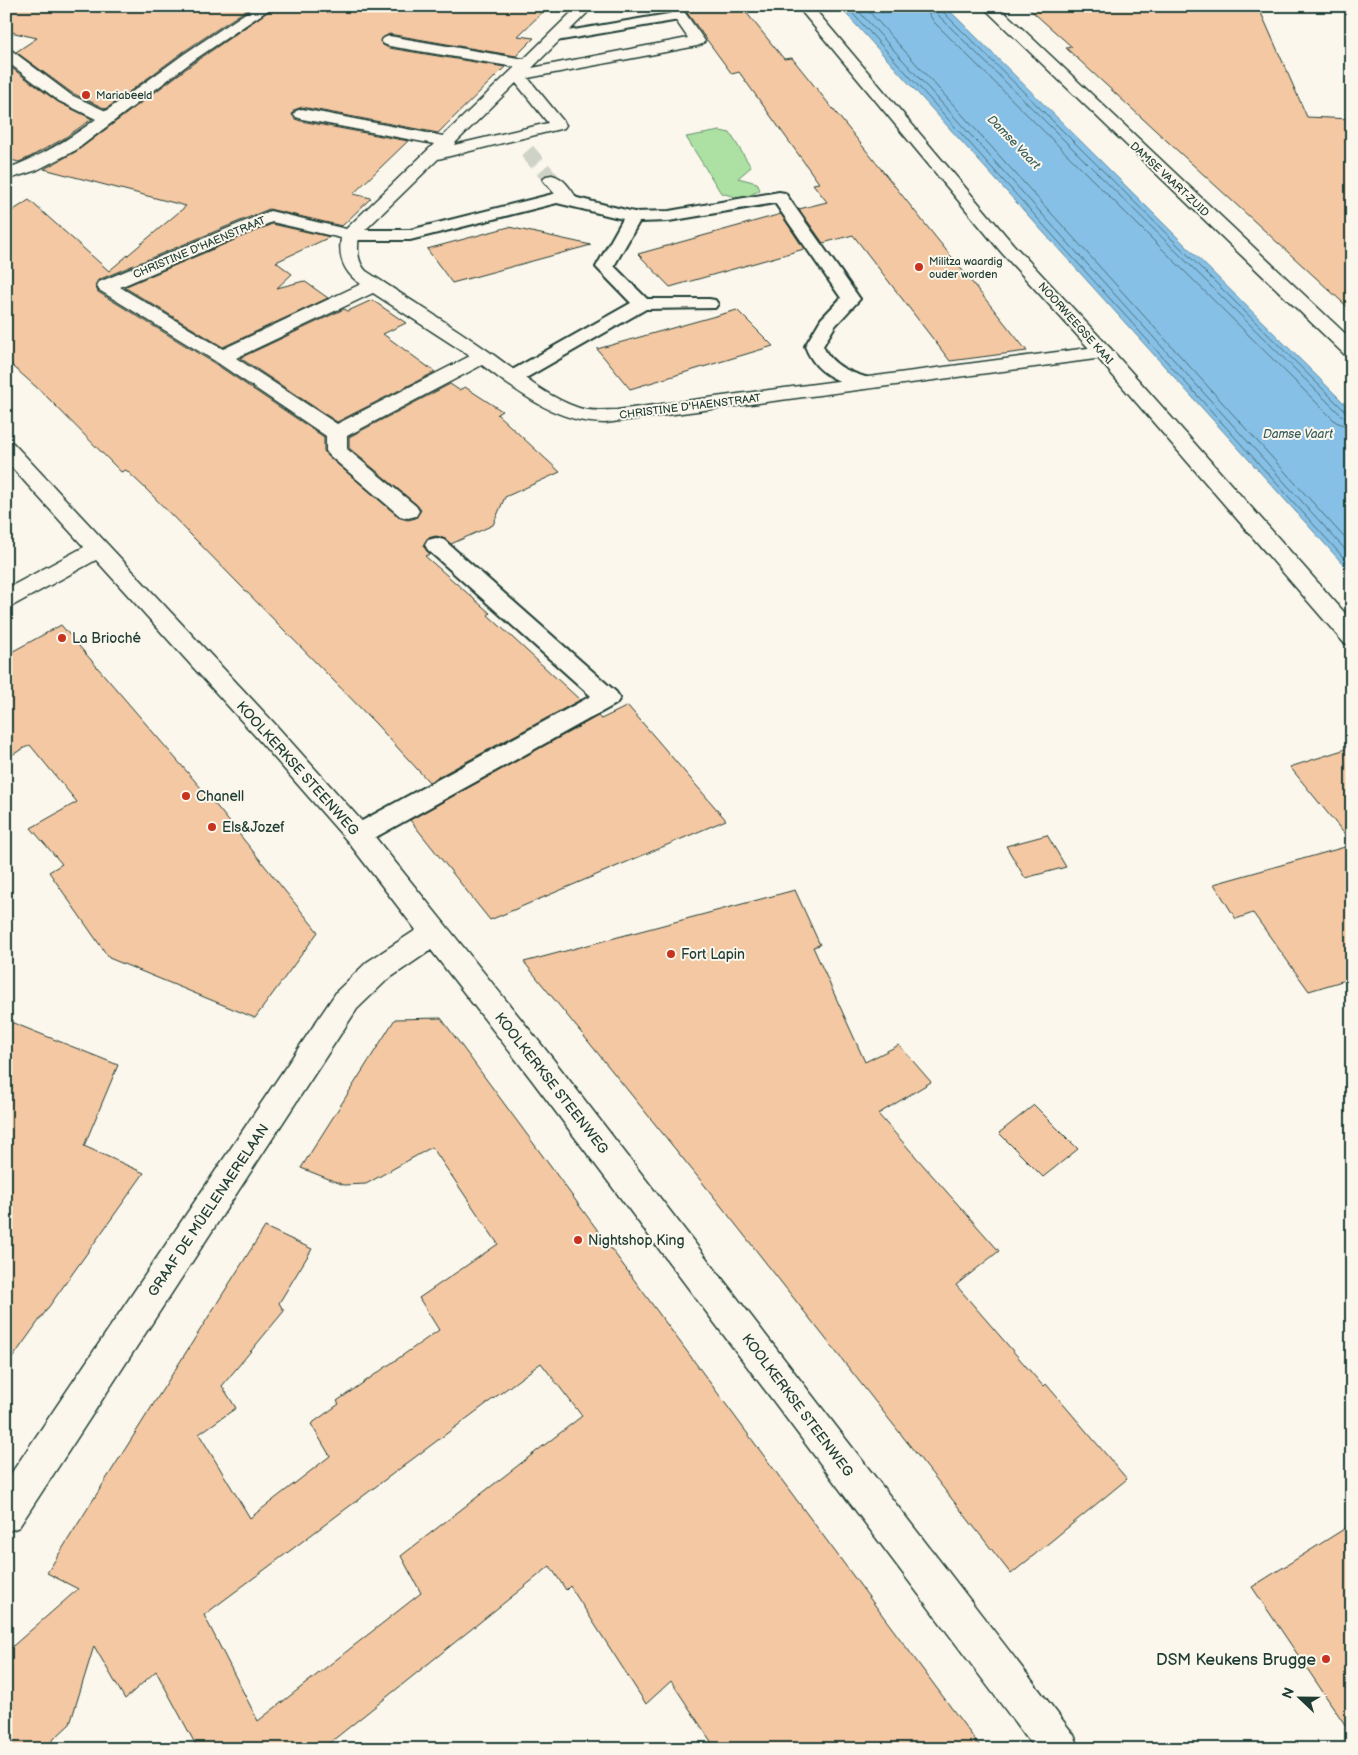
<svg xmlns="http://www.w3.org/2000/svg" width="1358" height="1755" viewBox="0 0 1358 1755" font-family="'Balsamiq Sans',sans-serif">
	<rect width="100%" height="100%" fill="#fbf7ec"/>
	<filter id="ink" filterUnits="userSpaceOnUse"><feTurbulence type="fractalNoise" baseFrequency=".02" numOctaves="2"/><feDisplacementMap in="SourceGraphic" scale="10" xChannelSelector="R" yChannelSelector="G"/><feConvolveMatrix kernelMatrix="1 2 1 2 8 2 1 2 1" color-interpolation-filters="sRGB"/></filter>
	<g filter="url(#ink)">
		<path fill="#ace1a3" stroke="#668f6c" d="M720,131L730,133L751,167L738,178L757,183L760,190L743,199L721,193L686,137Z"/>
		<path fill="#87c0e6" stroke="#5d8c9f" d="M839,6H945L1352,411V574Z"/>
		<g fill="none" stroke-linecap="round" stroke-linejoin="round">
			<path stroke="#49717b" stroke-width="1" d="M846,6L1352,567
				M854,6L1352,557
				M864,6L1352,546
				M928,6L929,14L934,22L1336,422L1352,428
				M935,6L939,16L1342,416L1352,420
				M942,6L943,12L1346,412L1352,414"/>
		</g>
		<path fill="#f4c8a3" stroke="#1f3d34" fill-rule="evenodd" d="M6,6H252L183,52L106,109L72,93L16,52L37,38L6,31Z
			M276,6H549L518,36L534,38L516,56L389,34L380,40L383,45L389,48L505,67L438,133L302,107L294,110L292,115L295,119L301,121L408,141L353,194L371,198L342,226L269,209L98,280L95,285L98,292L214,363L324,437V451L329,457L400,518L408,520L416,518L421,510L417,505L349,448V437L450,384L459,390L465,387L502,411L497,414L560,472L505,497L493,525L451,544L444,538L436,536L428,538L423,546L430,554L425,556L490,613L488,615L580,700L429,782L376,724L146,489L126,470L121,472L44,394L6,360V215L29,200L109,271L186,206L44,169L77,151L195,62Z
			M682,6H741L784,59L792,58L1027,351L950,361L853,235L823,243L799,209L827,202L813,184L819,183L739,72L732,74Z
			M1026,6H1258L1307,117L1352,119V311L1105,84L1066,48L1072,47Z
			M6,64L58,102L92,119L63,139L30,157L19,162L6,159Z
			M781,214L804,249L670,287L638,254Z
			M272,224L330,237L276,262L292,274L277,288L304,281L328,298L223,347L124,287Z
			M509,227L591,245L452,283L427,249Z
			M372,300L406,323L383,334L435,372L337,422L240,358L344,309L348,311Z
			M737,310L773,346L630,389L597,349Z
			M61,625L219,809L318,932L255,1018L109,958L49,872L62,864L31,828L77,802L30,745L6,758V655Z
			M628,706L726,820L490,920L410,820L598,716L601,719Z
			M1352,747V843L1290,767Z
			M1047,835L1066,867L1025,878L1006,846Z
			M1352,845V978L1309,991L1253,913L1236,919L1214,884Z
			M795,890L820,945L813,947L865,1062L899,1045L931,1082L878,1114L999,1251L956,1285L1043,1386L1046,1384L1127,1479L1011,1574L714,1197L524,962Z
			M441,1018L784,1483L982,1749H716L671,1681L646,1704L570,1586L566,1590L550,1566L322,1749H198L156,1671L125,1699L94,1646L70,1724L43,1749H6V1652L78,1589L47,1573L265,1227L312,1249L279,1303L284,1311L222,1386L236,1408L199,1434L250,1518L330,1456L311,1424L339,1404L337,1401L439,1330L419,1298L498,1244L432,1147L366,1184L344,1185L301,1168L395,1019ZM541,1363L582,1416L401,1556L421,1593L258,1721L204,1615Z
			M6,1020L118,1065L84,1146L144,1173L6,1367Z
			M1034,1105L1078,1149L1043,1177L999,1133Z
			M1352,1524V1735L1252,1587Z"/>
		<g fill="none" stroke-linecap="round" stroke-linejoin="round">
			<path stroke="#cfd2c7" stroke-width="16" stroke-dasharray="16 8" stroke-linecap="butt" d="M527,151L552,180"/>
			<defs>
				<path id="lane" d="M680,12L687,16L685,19L556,41L551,40L549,37L551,34L556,33Z
					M779,192L785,193L860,299L835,326L823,346C832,367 852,373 872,379L875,383L872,387C863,389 857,387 848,384C827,377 813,367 805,346L821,319L841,298L775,203L669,221L639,222L614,266L647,299H709L715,300L718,304L715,308L646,309L519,382L512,384L505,382L502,378L505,374L631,303L596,267L623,219L557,203L410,240H350L344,239L341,235L344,231L350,230H410L557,193L634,212L669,211Z
					M436,538L444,540L616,692L620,698L616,704L367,842L358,845L349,842L345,835L349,828L591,696L428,550L425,545L428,540Z"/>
				<path id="street" d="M256,6H274L194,60L76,150L37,170L6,180V169C40,157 68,140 96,119L59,101L6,61V48L11,50L71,95L106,111L184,54Z
					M578,6H594L532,68L688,38L666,6H680L705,41L702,44L697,46L528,78L564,122L566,125L564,128L438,159L359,236C357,249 357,261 366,271C407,298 450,324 491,353C519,373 546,397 579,408C591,412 605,410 617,410L1103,346L1110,348L1113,352L1110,356L1103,358L605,423C557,423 519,393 482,365L347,436V449L416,506L419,511L416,516L408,518L400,516L330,456L326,451V436L215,361L99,290L97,286L99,282L270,211L346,229L434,144L302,119L296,117L294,114L296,111L302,109L443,136L515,67L389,46L384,44L381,41L384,38L389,36L524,59ZM516,83L548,123L454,145L456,142ZM272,222L341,238C338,258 344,273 361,284L223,349L120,287ZM373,293L470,356L337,424L236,358Z
					M982,6H998L1352,340V357L1345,355Z
					M552,175C565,178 571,190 578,200L575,204L569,205L563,204C557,195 549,188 543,180L546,176Z
					M6,442L13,443L275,724L367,827L553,1059L1074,1735L1080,1749H1035L531,1079L431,950L387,980L357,1009L19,1527L6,1532V1481L337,991L367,962L416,930L349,843L257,738L96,560L14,605L6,607V589L84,547L6,461Z"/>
				<path id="secondary" d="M797,6H812L1013,244L1110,348L1352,621V645L1344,643L1096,356L1001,252Z"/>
			</defs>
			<use href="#lane" stroke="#1f3d34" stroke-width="4"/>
			<use href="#street" stroke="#1f3d34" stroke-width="3"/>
			<use href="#secondary" stroke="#1f3d34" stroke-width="3"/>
			<use href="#lane" fill="#fbf7ec" fill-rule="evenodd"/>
			<use href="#street" fill="#fbf7ec" fill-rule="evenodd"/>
			<use href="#secondary" fill="#fbf7ec" fill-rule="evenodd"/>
		</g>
	</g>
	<g fill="#c8321e" stroke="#fbf7ec" stroke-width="2">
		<circle cx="86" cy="95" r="5"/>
		<circle cx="919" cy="267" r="5"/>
		<circle cx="62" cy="638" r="5"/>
		<circle cx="186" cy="796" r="5"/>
		<circle cx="212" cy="827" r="5"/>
		<circle cx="671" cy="954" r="5"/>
		<circle cx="578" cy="1240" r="5"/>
		<circle cx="1326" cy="1659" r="5"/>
	</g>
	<g text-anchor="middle" stroke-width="4" stroke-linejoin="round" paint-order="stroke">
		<g font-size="11" fill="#1f3d34" stroke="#fbf7ec" text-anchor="start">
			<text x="96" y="99">Mariabeeld</text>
			<text x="929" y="265">Militza waardig<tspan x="929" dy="13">ouder worden</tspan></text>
		</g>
		<g font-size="11" fill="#1f3d34" stroke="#fbf7ec">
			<text transform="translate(1170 179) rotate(43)" y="4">DAMSE VAART-ZUID</text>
			<text transform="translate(199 247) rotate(-23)" y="4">CHRISTINE D'HAENSTRAAT</text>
			<text transform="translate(1076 323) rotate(48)" y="4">NOORWEEGSE KAAI</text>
			<text transform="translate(690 406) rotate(-7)" y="4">CHRISTINE D'HAENSTRAAT</text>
		</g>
		<g font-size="12" font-style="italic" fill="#395e60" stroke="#fbf7ec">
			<text transform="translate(1014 142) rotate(46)" y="4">Damse Vaart</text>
			<text x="1298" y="438">Damse Vaart</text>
		</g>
		<g font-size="14" fill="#1f3d34" stroke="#fbf7ec" text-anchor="start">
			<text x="72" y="643">La Brioché</text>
			<text x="196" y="801">Chanell</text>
			<text x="222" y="832">Els&amp;Jozef</text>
			<text x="681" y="959">Fort Lapin</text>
			<text x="588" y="1245">Nightshop King</text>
		</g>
		<g font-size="14" fill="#1f3d34" stroke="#fbf7ec">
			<text transform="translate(298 768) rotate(48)" y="5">KOOLKERKSE STEENWEG</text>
			<text transform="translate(552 1083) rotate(52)" y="5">KOOLKERKSE STEENWEG</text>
			<text transform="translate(208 1210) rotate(-56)" y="5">GRAAF DE MÛELENAERELAAN</text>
			<text transform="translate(798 1405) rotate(53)" y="5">KOOLKERKSE STEENWEG</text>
		</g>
		<g font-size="16" fill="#1f3d34" stroke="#fbf7ec" text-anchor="end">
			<text x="1316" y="1665">DSM Keukens Brugge</text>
		</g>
	</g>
	<rect width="1358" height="1755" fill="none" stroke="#fbf7ec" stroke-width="25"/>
	<rect x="12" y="12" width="1333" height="1730" fill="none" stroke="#1f3d34" stroke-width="2" filter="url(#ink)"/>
	<g transform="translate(1300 1698) rotate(292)" stroke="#fbf7ec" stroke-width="4" paint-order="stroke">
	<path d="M0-4L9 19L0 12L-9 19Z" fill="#1f3d34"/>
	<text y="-8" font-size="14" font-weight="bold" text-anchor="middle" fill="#1f3d34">N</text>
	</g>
</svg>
